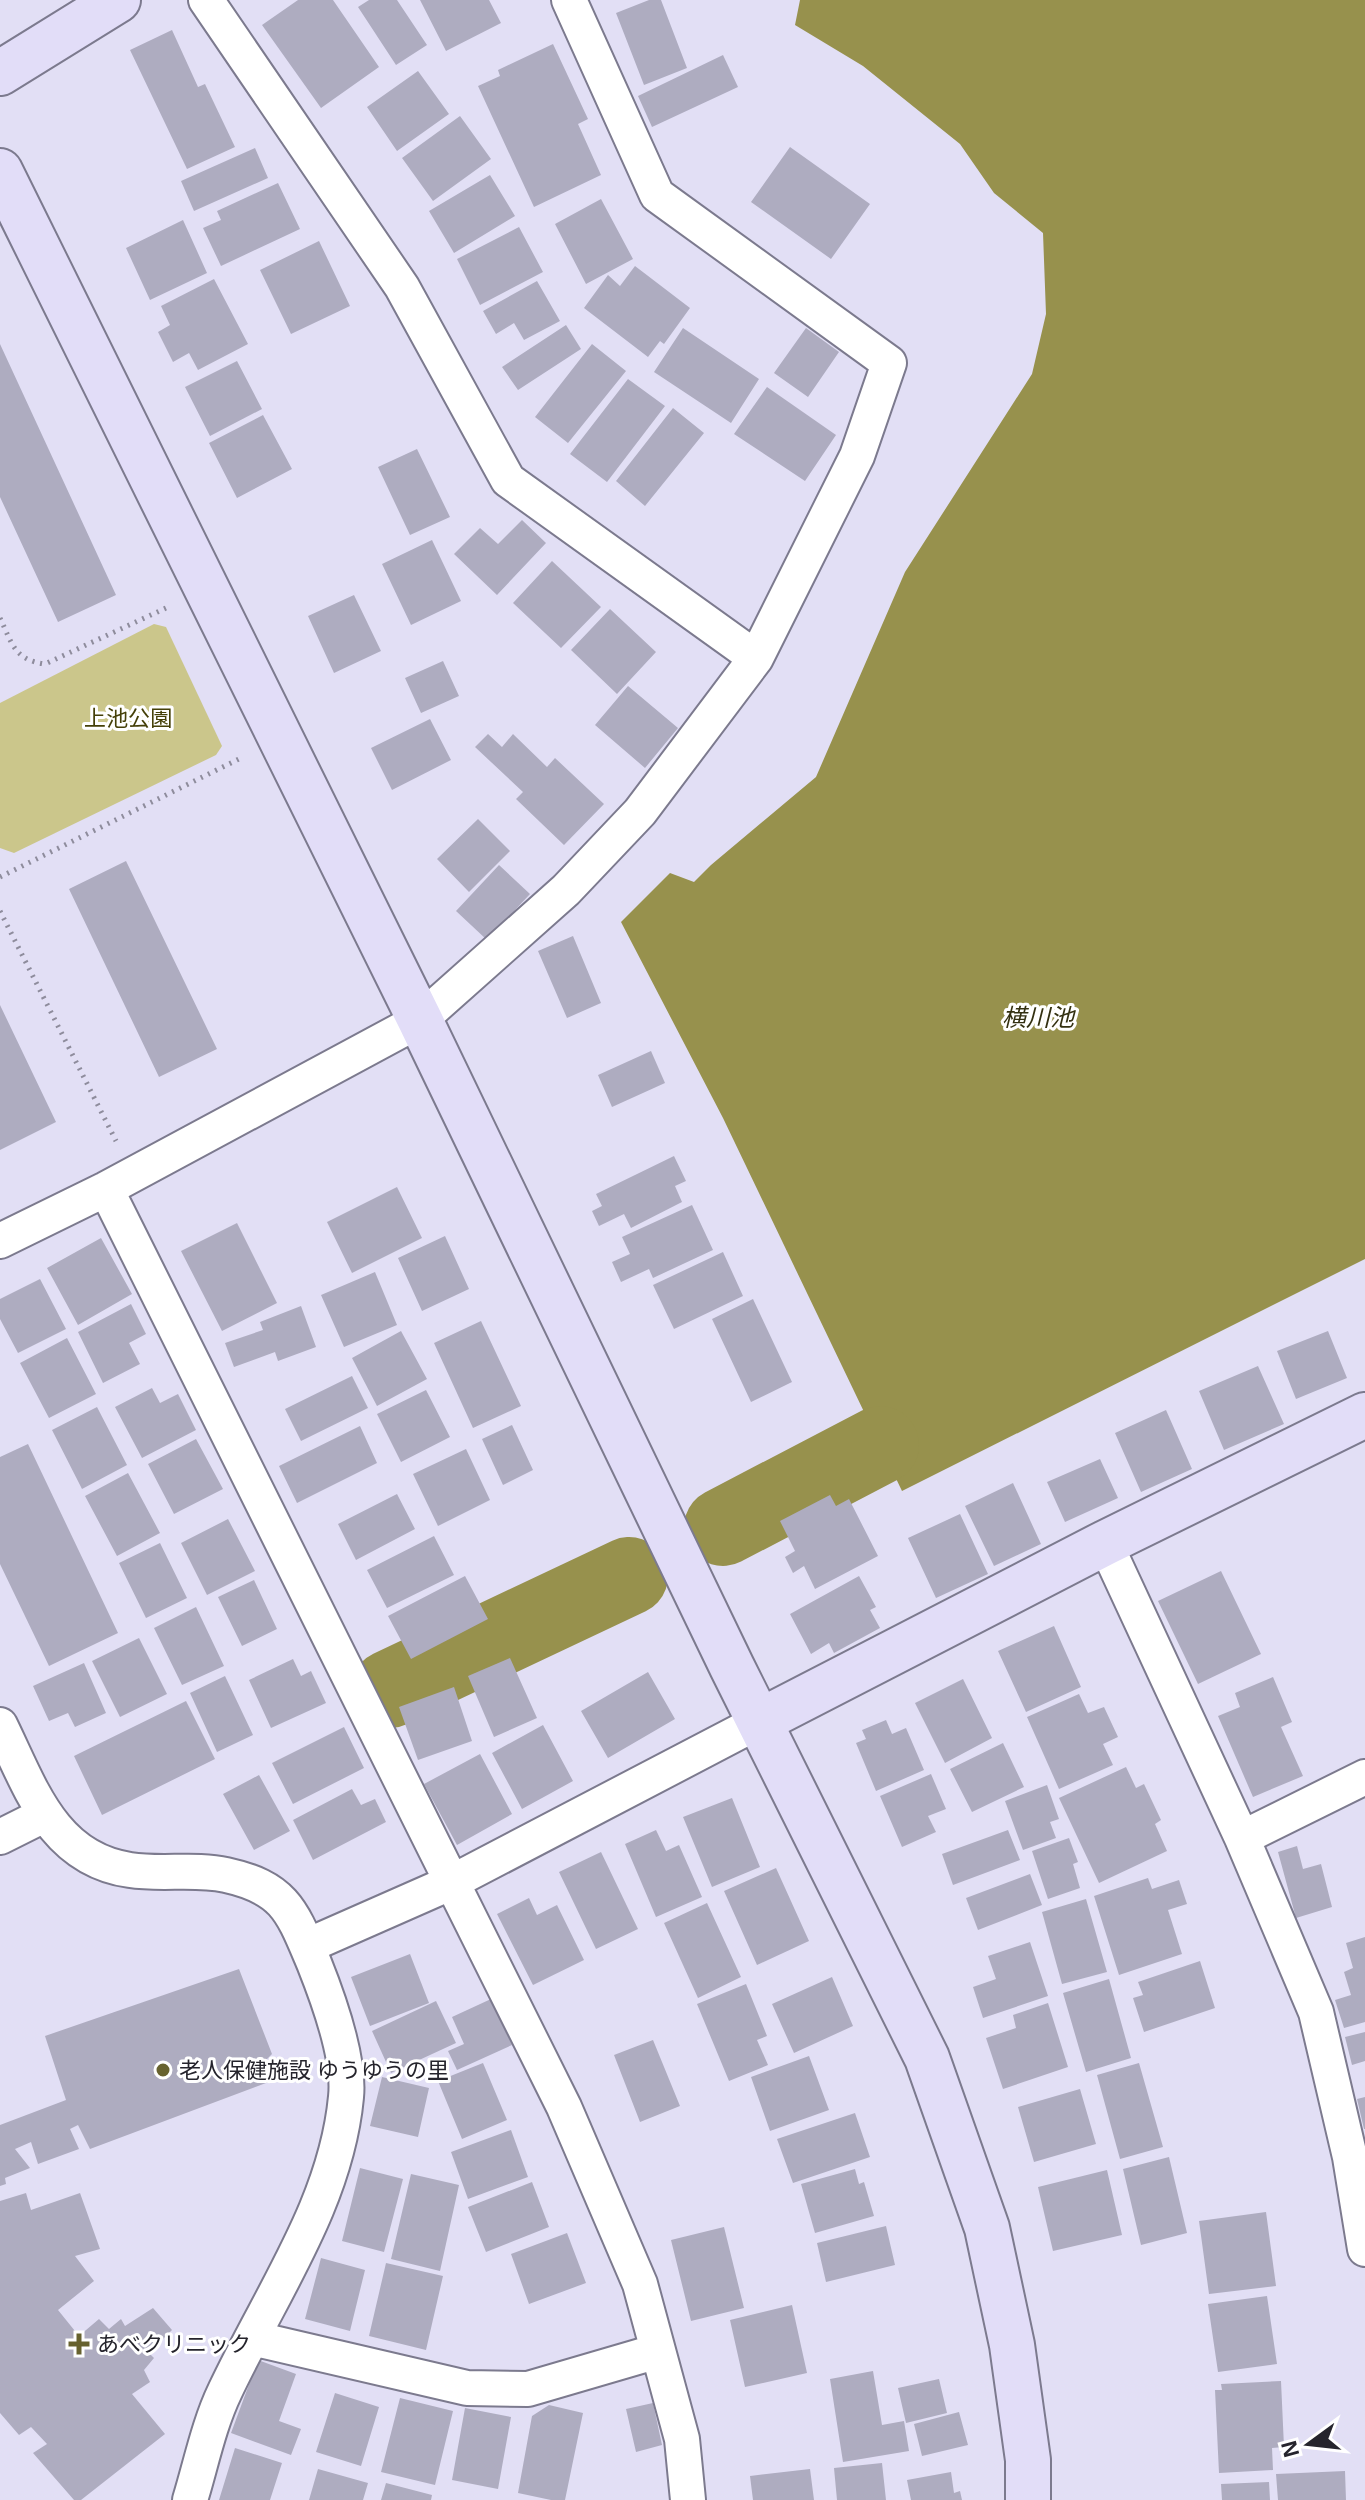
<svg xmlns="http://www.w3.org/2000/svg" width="1365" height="2500" viewBox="0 0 1365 2500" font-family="Arial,'Noto Sans JP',sans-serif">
	<rect width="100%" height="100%" fill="#e2dff5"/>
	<path fill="#cbc68b" d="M154,624L166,627L222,746L216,755L14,853L0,848V703Z"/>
	<path fill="#97914d" d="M800,0H1365V1259L902,1491L723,1118L621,922L670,873L694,882L711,865L816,777L905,572L1032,374L1046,314L1043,233L994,193L960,144L863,66L795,25Z"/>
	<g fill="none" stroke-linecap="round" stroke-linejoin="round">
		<path stroke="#97914d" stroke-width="78" d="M723,1527L880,1445
			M390,1689L629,1576"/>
	</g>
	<path fill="#aeacc0" d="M298,0H333L379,67L321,108L262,25Z
		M369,0H397L427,45L396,65L358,7Z
		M420,0H489L501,23L446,51Z
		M649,0H661L687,68L644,85L616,13Z
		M172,30L198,87L205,84L235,147L187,169L130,50Z
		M553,44L588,119L578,124L601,175L534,207L478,86L500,76L498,70Z
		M723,55L738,87L652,127L638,96Z
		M418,71L449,114L397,151L367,107Z
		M460,116L491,159L433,201L402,158Z
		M790,147L870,204L831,259L751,202Z
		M255,148L268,178L194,211L181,181Z
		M490,175L515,216L454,253L429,211Z
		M278,183L300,229L221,266L203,228L221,220L217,211Z
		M601,199L633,259L586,284L555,224Z
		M183,220L207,273L150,300L126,248Z
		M519,227L543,272L480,305L457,259Z
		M319,241L350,306L291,334L260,270Z
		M635,266L690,308L664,344L660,341L648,357L584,308L608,275L620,286Z
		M214,279L248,344L198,370L189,353L173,362L158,332L170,325L161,306Z
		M537,281L560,321L524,340L514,323L496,334L483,311Z
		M566,325L581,349L518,390L502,367Z
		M683,328L759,379L731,423L654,372Z
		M806,328L839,352L808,397L774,373Z
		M0,344L116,595L58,622L0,497Z
		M592,344L626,371L568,443L535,417Z
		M237,361L262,409L210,436L185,387Z
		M628,379L665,406L607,482L570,454Z
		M767,387L836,435L805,481L734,434Z
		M673,408L704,433L645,506L616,481Z
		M263,415L292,469L237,498L209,443Z
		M417,449L450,517L410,535L378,467Z
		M522,520L546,543L497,595L454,554L480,528L498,544Z
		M432,540L461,601L411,625L382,564Z
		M552,561L601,607L561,648L513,603Z
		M354,595L381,651L334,673L308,616Z
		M610,609L656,652L617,694L571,650Z
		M443,661L459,696L421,713L405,678Z
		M628,686L678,728L645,768L595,725Z
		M430,719L451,760L392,790L371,748Z
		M488,734L502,747L513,734L547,767L555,758L604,804L564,845L516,799L523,792L475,747Z
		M478,819L510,851L469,892L437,859Z
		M126,861L217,1049L159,1077L69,889Z
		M499,865L530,894L487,940L456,911Z
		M573,936L601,1003L567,1018L538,951Z
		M0,1005L56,1122L0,1150Z
		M651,1051L665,1083L612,1107L598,1075Z
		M674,1156L686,1181L675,1186L682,1202L631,1228L624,1214L599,1226L592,1211L602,1206L596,1194Z
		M397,1187L422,1238L352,1273L327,1222Z
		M692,1205L713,1250L653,1278L649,1269L621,1282L612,1262L630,1254L622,1237Z
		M237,1223L277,1303L222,1331L181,1251Z
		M445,1236L469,1289L422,1311L398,1258Z
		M101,1238L132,1294L78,1325L47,1268Z
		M723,1252L743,1296L674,1329L653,1285Z
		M375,1272L397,1325L344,1347L321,1295Z
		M40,1279L66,1329L18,1353L0,1319V1299Z
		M753,1299L792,1382L751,1402L712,1319Z
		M131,1304L146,1334L129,1343L140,1364L103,1383L78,1332Z
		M301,1306L316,1347L278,1361L275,1352L234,1367L225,1343L263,1330L260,1322Z
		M481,1321L521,1406L473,1428L434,1343Z
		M401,1331L427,1379L377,1406L352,1358Z
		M1328,1331L1347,1378L1296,1399L1277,1351Z
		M67,1338L96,1394L49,1418L20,1363Z
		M1258,1366L1284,1424L1224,1450L1199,1391Z
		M352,1376L368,1408L301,1441L285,1409Z
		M152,1388L160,1403L178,1394L196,1430L142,1458L115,1407Z
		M426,1390L450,1437L401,1462L377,1414Z
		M97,1407L127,1465L82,1489L52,1430Z
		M1166,1410L1192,1469L1141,1492L1115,1433Z
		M512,1425L533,1470L503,1485L482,1439Z
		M360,1426L377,1463L297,1503L279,1466Z
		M196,1439L223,1489L174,1514L148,1464Z
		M28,1444L118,1633L49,1666L0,1564V1457Z
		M466,1449L490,1500L438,1526L413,1474Z
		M1100,1459L1118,1498L1065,1522L1047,1482Z
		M128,1473L160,1533L117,1556L85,1496Z
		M1013,1483L1041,1544L994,1566L965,1506Z
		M397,1494L415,1529L356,1560L338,1524Z
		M830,1495L836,1506L849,1499L878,1556L815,1589L804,1566L793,1573L785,1557L795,1551L780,1521Z
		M960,1514L988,1574L936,1598L908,1538Z
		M228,1519L255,1571L207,1595L181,1543Z
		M434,1536L454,1575L387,1608L367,1570Z
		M160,1543L187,1598L146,1618L119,1563Z
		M1221,1571L1261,1654L1198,1684L1158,1601Z
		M465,1576L488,1619L411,1659L388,1616Z
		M859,1576L876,1607L870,1610L880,1628L834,1653L829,1643L811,1654L790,1614Z
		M254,1580L277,1629L242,1646L218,1597Z
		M196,1607L224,1666L182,1685L154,1628Z
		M1054,1626L1081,1687L1026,1712L998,1651Z
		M139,1638L167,1694L120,1717L92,1661Z
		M510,1658L537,1718L494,1737L468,1676Z
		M293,1659L301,1676L311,1671L326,1703L271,1728L249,1680Z
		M84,1663L106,1713L75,1727L68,1713L49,1721L33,1686Z
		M648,1672L675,1719L608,1758L581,1711Z
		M225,1676L253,1735L217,1752L190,1693Z
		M1273,1677L1292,1722L1281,1727L1303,1776L1253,1797L1218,1716L1240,1707L1235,1693Z
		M963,1679L992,1738L945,1763L915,1703Z
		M454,1687L472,1741L418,1760L399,1707Z
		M1079,1694L1088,1713L1104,1707L1118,1737L1103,1744L1113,1765L1059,1789L1027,1717Z
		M186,1701L215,1759L102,1815L74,1756Z
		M886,1720L892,1734L906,1728L924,1770L876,1791L856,1743L866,1739L862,1730Z
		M543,1725L573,1781L522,1809L492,1753Z
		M344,1727L364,1768L293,1804L272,1763Z
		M1003,1743L1024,1787L972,1812L950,1769Z
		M480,1754L512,1814L457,1845L424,1784Z
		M1126,1767L1136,1788L1144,1784L1161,1820L1155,1824L1167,1851L1099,1883L1059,1798Z
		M931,1774L946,1809L928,1816L936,1832L902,1847L880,1796Z
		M259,1775L290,1831L254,1850L223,1794Z
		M1047,1785L1059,1819L1050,1822L1056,1838L1023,1850L1005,1801Z
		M352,1789L361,1805L375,1799L386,1822L313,1860L293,1820Z
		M732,1798L760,1867L712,1887L683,1817Z
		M656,1830L666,1851L679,1845L702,1897L656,1917L625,1844Z
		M1008,1830L1020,1860L953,1885L942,1854Z
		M1069,1838L1078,1862L1073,1864L1080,1888L1048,1899L1032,1851Z
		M1297,1846L1303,1869L1321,1864L1332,1907L1296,1918L1278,1852Z
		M601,1852L638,1929L596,1949L559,1872Z
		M776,1868L809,1941L757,1965L724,1891Z
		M1030,1874L1042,1905L978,1930L966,1898Z
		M1148,1878L1152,1889L1179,1880L1187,1904L1168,1910L1182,1954L1119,1975L1094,1896Z
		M529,1898L537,1915L557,1905L584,1960L533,1985L497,1914Z
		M1086,1899L1107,1972L1062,1984L1042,1912Z
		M707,1903L741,1977L698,1998L664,1923Z
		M1365,1937V2022L1344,2028L1335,2000L1351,1995L1344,1972L1353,1968L1346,1943Z
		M1030,1942L1048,1996L983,2018L973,1987L996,1979L988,1956Z
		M410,1954L429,2003L370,2026L351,1977Z
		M1200,1961L1215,2008L1144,2032L1133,1998L1143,1995L1138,1982Z
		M239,1969L272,2054L266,2060L274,2080L90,2149L78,2125L70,2129L79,2149L38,2164L31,2142L15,2149L30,2168L5,2178L6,2184L0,2186V2125L66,2100L45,2036Z
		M832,1977L853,2026L794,2053L772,2004Z
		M1109,1979L1131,2058L1086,2072L1063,1993Z
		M746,1984L767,2036L757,2040L768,2065L729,2081L697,2004Z
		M491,1999L512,2045L457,2070L448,2051L464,2044L452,2017Z
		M436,2001L456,2043L391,2073L372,2031Z
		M1048,2003L1068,2067L1003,2089L986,2038L1016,2028L1013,2015Z
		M1365,2032V2061L1352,2065L1345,2037Z
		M653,2040L680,2106L640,2122L614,2055Z
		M809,2056L829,2110L770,2131L751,2077Z
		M483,2063L507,2120L462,2139L438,2081Z
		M1139,2063L1163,2147L1120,2159L1097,2075Z
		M382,2077L429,2088L418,2137L370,2126Z
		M1080,2089L1096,2144L1034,2162L1018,2107Z
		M1365,2097V2129H1364L1357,2099Z
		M855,2113L870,2157L793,2183L777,2139Z
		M511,2130L528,2177L468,2199L451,2152Z
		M1169,2157L1187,2233L1141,2245L1123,2169Z
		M360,2168L403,2179L384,2252L342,2241Z
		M855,2169L859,2184L864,2182L874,2216L815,2233L801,2184Z
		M1107,2170L1122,2235L1053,2251L1038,2187Z
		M411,2174L459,2185L440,2271L391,2259Z
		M532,2182L549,2227L486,2252L468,2207Z
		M26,2193L31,2210L80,2193L100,2249L75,2256L94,2281L58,2310L79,2336L99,2319L109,2329L121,2319L125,2326L153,2308L172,2330L149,2353L154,2358L144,2370L150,2382L132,2394L165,2434L81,2500H74L33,2453L47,2444L31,2427L19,2435L0,2413V2201Z
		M1266,2212L1276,2286L1209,2294L1199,2221Z
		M886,2226L895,2265L826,2282L817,2243Z
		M724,2227L744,2308L691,2321L671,2240Z
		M567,2233L586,2283L529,2304L511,2254Z
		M321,2258L365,2270L350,2331L305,2319Z
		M386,2263L443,2276L426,2350L369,2336Z
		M1267,2296L1277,2364L1218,2372L1208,2304Z
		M792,2305L807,2373L745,2387L730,2320Z
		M258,2360L296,2374L279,2421L301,2429L291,2455L231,2433Z
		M873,2371L882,2425L904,2421L909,2451L843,2462L830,2379Z
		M939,2379L947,2413L906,2423L898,2388Z
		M1281,2381L1284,2447L1272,2448L1273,2470L1219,2473L1215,2390H1222L1221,2384Z
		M335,2393L379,2407L361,2466L316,2452Z
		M400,2398L453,2411L435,2485L381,2472Z
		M653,2403L662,2445L636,2452L626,2409Z
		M549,2405L583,2413L565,2500H551L518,2493L532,2416Z
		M465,2408L511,2417L498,2489L452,2480Z
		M959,2412L968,2445L922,2456L914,2424Z
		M235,2448L282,2463L270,2500H219Z
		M882,2463L886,2500H837L834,2468Z
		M318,2469L368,2483L363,2500H309Z
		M810,2469L814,2500H753L750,2476Z
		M1345,2471L1346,2500H1278L1276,2474Z
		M951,2472L954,2493L960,2491L962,2500H911L907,2480Z
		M1269,2482L1270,2500H1222L1221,2484Z
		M386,2483L432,2495L431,2500H381Z"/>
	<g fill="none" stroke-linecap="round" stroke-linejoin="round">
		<defs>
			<path id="street" d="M206,0L402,287L508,480L756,658
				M106,1189L564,2107L640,2284L682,2439L688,2500
				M0,1241L106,1189L420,1020L566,890L640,812L756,658L857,456L889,363L657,195L569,0
				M1105,1543L1242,1838L1316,2012L1350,2157L1365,2249
				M0,1725C30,1786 52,1859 130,1870C162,1875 195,1868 226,1875C285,1888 292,1911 314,1963C328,1998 350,2059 346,2097C336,2204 270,2295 225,2391C209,2424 201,2464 190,2500
				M0,1837L44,1815
				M1242,1838L1365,1777
				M307,1946L450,1883L760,1721
				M252,2338L467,2388L528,2389L658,2351"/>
			<path id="secondary" d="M0,73L118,0
				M0,171L420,1020L732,1667L927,2058L987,2228L1012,2345L1028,2460V2500
				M760,1721L1105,1543L1365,1415"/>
		</defs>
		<use href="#street" stroke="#7c7a8e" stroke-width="38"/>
		<use href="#secondary" stroke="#7c7a8e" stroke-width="48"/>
		<path stroke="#8e8c9c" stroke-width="5" stroke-dasharray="2 6" stroke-linecap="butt" d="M0,618C12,643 14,660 45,664L166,608
			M0,877L243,757
			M0,911L116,1141"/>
		<use href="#street" stroke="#fff" stroke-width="34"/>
		<use href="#secondary" stroke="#e2ddf8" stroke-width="44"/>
	</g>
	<g fill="#67622f" stroke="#fff" stroke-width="3">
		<circle cx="163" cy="2070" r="8"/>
		<path d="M75 2332h8v8h8v8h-8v8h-8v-8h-8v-8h8z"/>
	</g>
	<g text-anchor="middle" stroke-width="6" stroke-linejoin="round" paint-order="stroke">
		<g font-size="22" fill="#454008" stroke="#fff">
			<text x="128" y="726">上池公園</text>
		</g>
		<g font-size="22" fill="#25242c" stroke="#fff" text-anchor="start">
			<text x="179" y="2078">老人保健施設 ゆうゆうの里</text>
			<text x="97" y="2352">あべクリニック</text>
		</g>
		<g font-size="24" font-style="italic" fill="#333011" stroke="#fff">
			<text x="1038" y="1026">横川池</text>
		</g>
	</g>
	<g transform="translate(1309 2444) rotate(255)" stroke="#ffffff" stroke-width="6" paint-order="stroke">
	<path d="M0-6L14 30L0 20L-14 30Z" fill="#25242c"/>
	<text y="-12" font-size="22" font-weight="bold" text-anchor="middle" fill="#25242c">N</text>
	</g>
</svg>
